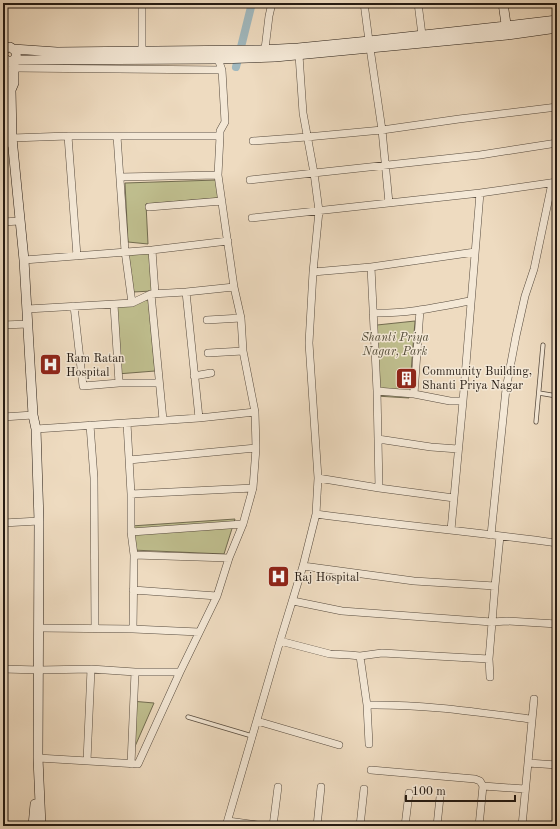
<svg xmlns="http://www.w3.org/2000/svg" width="560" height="829" viewBox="0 0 560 829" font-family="'Old Standard TT',serif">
	<rect width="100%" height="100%" fill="#eedbc0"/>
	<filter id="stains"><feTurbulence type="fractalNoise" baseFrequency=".005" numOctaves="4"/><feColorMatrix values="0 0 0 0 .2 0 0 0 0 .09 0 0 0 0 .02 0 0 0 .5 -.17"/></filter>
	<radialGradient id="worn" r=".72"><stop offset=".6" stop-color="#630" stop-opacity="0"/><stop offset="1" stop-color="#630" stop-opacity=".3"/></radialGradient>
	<path fill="#bfbe8e" stroke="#726c50" d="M217,180L219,198L146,204L148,244L128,242L125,183Z
		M128,249L149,250L152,291L133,292Z
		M149,300L155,371L117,374L112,302Z
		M415,321L409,398L376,396L377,325Z
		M235,519L224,554L132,550L131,526Z
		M131,701L154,703L133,751Z"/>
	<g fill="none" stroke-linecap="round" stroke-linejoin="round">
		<path stroke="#a0b8be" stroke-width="8" d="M236,67L252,3"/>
		<defs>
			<path id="lane" d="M3,145H12
				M539,393L557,396
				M536,422L543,345
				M188,717L252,736"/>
			<path id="street" d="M364,3L369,41
				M418,3L422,35
				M370,48L382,130L389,203
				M265,49L269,16L272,3
				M142,51V3
				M299,55L303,113L314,173L319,211L313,272
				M14,68L222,70
				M68,136L77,256
				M117,136L125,251L132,303
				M12,138L68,136H220
				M253,141L307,137L382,130L459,119L557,107
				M120,177L218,175
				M250,180L480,155L557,143
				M149,207L222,201
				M252,218L480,193L557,182
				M3,222L19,221
				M152,250L155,293
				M24,260L152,250L228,241
				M371,267L313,272L309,343L318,478L379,488
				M186,292L199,418
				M151,294L163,420
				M114,305L119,383
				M74,306L83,386L119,383H159
				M27,309L132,303L151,294L186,292L234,287
				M373,313C406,314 438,307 470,301
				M207,320L241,318
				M3,325L28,324
				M208,353L243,351
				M194,376L211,373
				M377,391L414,394L450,401H463
				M414,394L420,310
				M3,417L33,415
				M127,423L131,494V532L134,555L133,629
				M90,425L94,478L95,629
				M36,429L199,418L255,412
				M378,439L431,447L458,449
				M129,460L256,448
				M318,478L316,514C396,525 477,532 557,543
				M131,494L253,488
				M454,498L379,488L377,391L371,267L475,252
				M3,523L39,521
				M451,530L463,401L480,193
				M131,532L243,524
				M491,535L506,389L516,336L525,296L534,269L552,183
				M134,555L229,558
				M303,566L414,581L495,586L500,536
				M133,590L217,596
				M293,601L342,611L492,622L507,621L557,624
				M39,628L133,629L199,632
				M280,641L330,654L350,655L360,656L382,653L489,659
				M360,656L367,705L369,744
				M3,669L39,670L91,669L135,672H180
				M490,677L489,659L495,586
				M367,705C422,704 476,712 531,719
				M257,721L339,745
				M38,758L138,764L180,672L217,596L229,558L243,524L253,488L256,448L255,412L243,351L241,318L234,287L218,175L220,136V131L225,122L222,70L218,59
				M87,761L91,669
				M528,763L557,765
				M131,764L135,672
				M371,770L475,779L480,781L483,786
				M228,821L265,826
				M226,826L280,641L303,566L316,514
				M273,826L278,787
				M317,826L321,787
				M360,826L364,789
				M405,826L409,793
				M437,826L440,797
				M479,826L483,786L525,789
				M522,826L534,699"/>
			<path id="secondary" d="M503,3L507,31
				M13,49L57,52L260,50L298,48L369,41L506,26L557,20
				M3,52L6,48L10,47L15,50C18,57 15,62 7,61L3,57
				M4,59L7,83L11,90
				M33,826L35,804
				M41,826L38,758L39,521L36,429L33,415L24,260L12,138L11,90L14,83V60L218,59L275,57L507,35L557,28"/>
		</defs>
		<use href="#lane" stroke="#574b3e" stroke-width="5"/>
		<use href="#street" stroke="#574b3e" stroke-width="8"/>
		<use href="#secondary" stroke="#251b13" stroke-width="10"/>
		<use href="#lane" stroke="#f4e8d6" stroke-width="3.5"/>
		<use href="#street" stroke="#f4e8d6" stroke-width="7"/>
		<use href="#secondary" stroke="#f4e8d6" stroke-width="9"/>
	</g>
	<defs>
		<symbol id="hospital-square" viewBox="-11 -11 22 22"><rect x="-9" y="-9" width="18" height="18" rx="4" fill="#8f2418" stroke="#f4e8d6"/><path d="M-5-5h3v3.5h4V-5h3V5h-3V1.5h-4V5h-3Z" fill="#fff"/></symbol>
		<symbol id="building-square" viewBox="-11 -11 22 22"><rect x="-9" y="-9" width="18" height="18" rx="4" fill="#8f2418" stroke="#f4e8d6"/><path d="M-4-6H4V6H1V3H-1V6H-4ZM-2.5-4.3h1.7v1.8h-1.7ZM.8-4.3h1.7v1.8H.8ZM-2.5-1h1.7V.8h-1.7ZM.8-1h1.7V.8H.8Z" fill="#fff"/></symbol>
	</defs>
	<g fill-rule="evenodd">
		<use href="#hospital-square" x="38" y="352" width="25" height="25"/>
		<use href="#building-square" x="394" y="366" width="25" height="25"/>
		<use href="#hospital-square" x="266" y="564" width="25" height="25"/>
	</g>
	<g text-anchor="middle" stroke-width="3" stroke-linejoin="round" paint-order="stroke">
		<g font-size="12" font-style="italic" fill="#534c38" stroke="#f4e8d6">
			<text x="395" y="341">Shanti Priya<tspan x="395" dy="14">Nagar, Park</tspan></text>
		</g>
		<g font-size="12" fill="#251b13" stroke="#f4e8d6" text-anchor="start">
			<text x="66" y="362">Ram Ratan<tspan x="66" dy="14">Hospital</tspan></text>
			<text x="422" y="375">Community Building,<tspan x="422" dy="14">Shanti Priya Nagar</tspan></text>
			<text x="294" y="581">Raj Hospital</text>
		</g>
	</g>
	<rect width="560" height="829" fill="none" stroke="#eedbc0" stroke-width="16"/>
	<rect x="4" y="4" width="552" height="821" fill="none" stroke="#251b13" stroke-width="2"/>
	<rect x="8" y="8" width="544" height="813" fill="none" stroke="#251b13"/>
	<path d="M406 795v6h109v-6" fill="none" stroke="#251b13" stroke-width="2"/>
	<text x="412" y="795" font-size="12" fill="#251b13" stroke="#f4e8d6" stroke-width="3" paint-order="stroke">100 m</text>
	<rect width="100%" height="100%" filter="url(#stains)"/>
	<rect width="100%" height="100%" fill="url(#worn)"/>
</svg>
